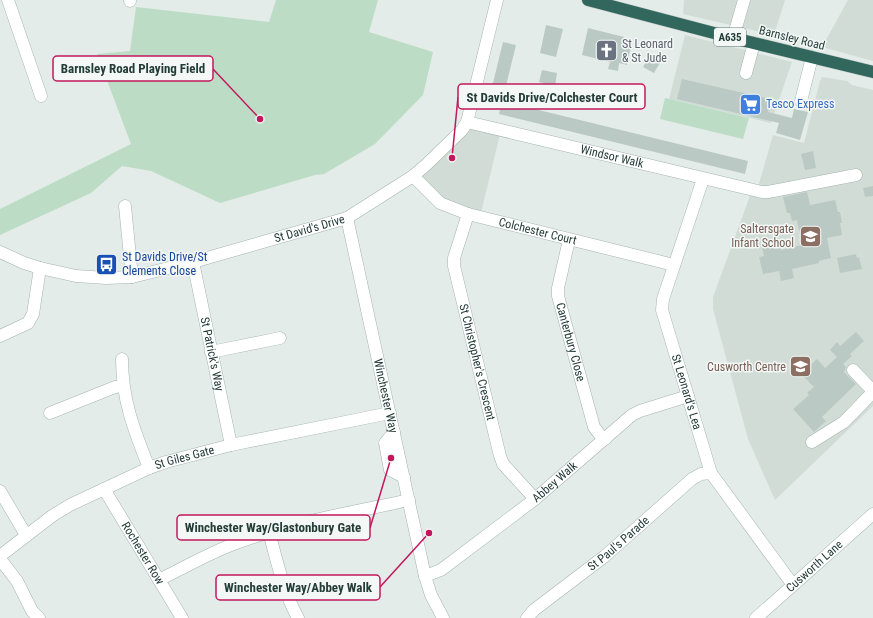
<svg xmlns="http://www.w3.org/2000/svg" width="873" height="618" viewBox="0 0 873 618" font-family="'Roboto Condensed',sans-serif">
	<rect width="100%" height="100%" fill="#e3ece8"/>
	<path fill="#d1dcd7" d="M684,0H785L774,35L683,14Z
		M848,0H873V61L822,47Z
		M685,35L792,62L771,123L669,99Z
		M822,77L847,81L852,85L873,90V406L775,500L748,439L713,309V297L751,193L756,194L773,135L804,143L820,81Z
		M467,122L501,130L480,217L448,207L413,176Z"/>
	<path fill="#bddcc6" d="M276,0H378L369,32L433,52L423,95L375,144L324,174L315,175L220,203L151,171L122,166L91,193L0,235V209L131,144L97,54L130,51L136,7L269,22Z
		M665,98L749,118L743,139L660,119Z"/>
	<path fill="#bbc9c4" d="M546,25L563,29L556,57L540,53Z
		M588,28L624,37L623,44L631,46L627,65L619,63L618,71L608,69L610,62L582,55Z
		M503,42L516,45L505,90L492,87Z
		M650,55L661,61L654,73L643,67Z
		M542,70L557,73L555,86L539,82Z
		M682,79L771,99L768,112L792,118L794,109L808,112L800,140L776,133L779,123L677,99Z
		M502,101L748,161L745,174L499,114Z
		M813,151L816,168L805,170L801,154Z
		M873,186V196L865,197L863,188Z
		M807,192L810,205L835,200L838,212H840L842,223H840L842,235L827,238L831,258L819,261V263L792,269L794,278L781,281L779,271L763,274L759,257L764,256L761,243L778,239L781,250L802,245L797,220L792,221L790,213H787L783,197Z
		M856,254L857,258L859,257L862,269L840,273L837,258Z
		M856,332L864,341L850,354L852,356L843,364L846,367L844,372L856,384L822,417L826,421L814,432L793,409L809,395L807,393L814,387L801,374L817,359L825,368L837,357L830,350L837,342L840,346Z"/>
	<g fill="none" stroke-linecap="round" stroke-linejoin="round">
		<defs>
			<g id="minor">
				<path d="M8,0L41,96"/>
				<path d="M130,1V0"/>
				<path d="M733,38L744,0"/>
				<path d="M746,73L754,43"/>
				<path d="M801,101L812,57"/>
				<path id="s1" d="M467,122L762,192H768L856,175"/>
				<path id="s2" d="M413,176L440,203L468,214L674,265"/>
				<path id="s3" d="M703,179L663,299L662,310L711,473L793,585"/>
				<path d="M125,206L132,277"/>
				<path id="s4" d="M468,214L454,258V266L500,456L503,464L535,499"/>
				<path id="s5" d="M347,218L425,576L431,595L443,618"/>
				<path id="s6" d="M569,240L558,288V296L594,427L600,435L605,439"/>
				<path id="s7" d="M0,252L24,263L40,268L76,276L106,278L132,277L193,262L347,218L413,176L427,164L462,130L467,122L497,0"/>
				<path id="s8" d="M193,262L231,445"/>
				<path d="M0,336L28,323L33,314L40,268"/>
				<path d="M211,352L280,338"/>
				<path d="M122,359C122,400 134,430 149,468"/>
				<path d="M853,370L873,391"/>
				<path d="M50,413L115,387L123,386"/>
				<path d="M394,432L385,443L390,470L404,477"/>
				<path d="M812,442L844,422L873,392"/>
				<path id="s9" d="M104,489L182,618"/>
				<path d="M0,491L26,535"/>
				<path d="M269,532C277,561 283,591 298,618"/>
				<path id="s10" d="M0,556L52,516L70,505L149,468L166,462L231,445L390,413"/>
				<path d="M0,559L17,581L32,611L39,618"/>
				<path id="s11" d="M425,576L441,570L535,499L632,415L640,411L688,396"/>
				<path d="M159,580C183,568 206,555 231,545C288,523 349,513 409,500"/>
				<path id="s12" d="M527,618L534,610L605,556L692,479L701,474L711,473"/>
				<path id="s13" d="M756,618L873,514"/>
			</g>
			<path id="highway" d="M588,0L733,38L873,72"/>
		</defs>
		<use href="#minor" stroke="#a6b4af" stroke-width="13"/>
		<use href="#highway" stroke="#c1c8c7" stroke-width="13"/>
		<use href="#minor" stroke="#fff" stroke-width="12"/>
		<use href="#highway" stroke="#31675c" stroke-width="12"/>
	</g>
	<defs>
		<symbol id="church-square" viewBox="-11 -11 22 22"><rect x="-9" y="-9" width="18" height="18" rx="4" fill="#6b7280" stroke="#f3f8f6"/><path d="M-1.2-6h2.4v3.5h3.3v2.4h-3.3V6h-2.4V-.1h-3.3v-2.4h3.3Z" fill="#fff"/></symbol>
		<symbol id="supermarket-square" viewBox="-11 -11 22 22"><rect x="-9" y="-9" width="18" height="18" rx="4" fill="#3f7fe0" stroke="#f3f8f6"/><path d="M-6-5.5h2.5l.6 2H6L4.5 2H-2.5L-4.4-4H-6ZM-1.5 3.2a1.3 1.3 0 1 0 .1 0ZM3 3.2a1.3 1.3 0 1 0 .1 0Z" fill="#fff"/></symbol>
		<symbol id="school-square" viewBox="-11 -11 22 22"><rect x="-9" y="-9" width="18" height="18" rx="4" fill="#8d6e63" stroke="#f3f8f6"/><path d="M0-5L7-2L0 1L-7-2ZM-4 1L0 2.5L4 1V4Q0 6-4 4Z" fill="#fff"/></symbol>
		<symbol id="bus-square" viewBox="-11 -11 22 22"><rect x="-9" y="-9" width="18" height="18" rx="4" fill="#1a4fb4" stroke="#f3f8f6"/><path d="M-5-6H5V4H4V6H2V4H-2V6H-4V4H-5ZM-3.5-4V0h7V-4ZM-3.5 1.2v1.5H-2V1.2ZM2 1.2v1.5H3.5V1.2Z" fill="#fff"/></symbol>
	</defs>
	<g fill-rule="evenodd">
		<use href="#church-square" x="594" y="38" width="25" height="25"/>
		<use href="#supermarket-square" x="738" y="92" width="25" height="25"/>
		<use href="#school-square" x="798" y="224" width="25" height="25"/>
		<use href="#bus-square" x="94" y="252" width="25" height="25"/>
		<use href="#school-square" x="788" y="354" width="25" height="25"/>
	</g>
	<g text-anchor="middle" stroke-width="3" stroke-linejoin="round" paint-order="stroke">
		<rect fill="#f3f8f6" stroke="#617470" stroke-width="1" x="714" y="28" width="32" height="18" rx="3"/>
		<g font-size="11" font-weight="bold" fill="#233c36">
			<text x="730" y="41">A635</text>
		</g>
		<g font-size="12" fill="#233c36" stroke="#f3f8f6">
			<text transform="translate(792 38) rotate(14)" y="4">Barnsley Road</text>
			<text dy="4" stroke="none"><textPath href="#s1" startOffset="149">Windsor Walk</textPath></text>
			<text dy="4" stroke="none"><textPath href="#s7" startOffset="320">St David's Drive</textPath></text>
			<text dy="4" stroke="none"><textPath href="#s2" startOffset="140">Colchester Court</textPath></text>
			<text dy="4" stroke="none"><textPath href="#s6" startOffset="105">Canterbury Close</textPath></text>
			<text dy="4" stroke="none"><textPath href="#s8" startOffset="94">St Patrick's Way</textPath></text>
			<text dy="4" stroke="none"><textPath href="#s4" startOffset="153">St Christopher's Crescent</textPath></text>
			<text dy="4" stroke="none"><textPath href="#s3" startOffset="223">St Leonard's Lea</textPath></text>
			<text dy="4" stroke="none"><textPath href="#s5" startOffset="182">Winchester Way</textPath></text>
			<text dy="4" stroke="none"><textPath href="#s10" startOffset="211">St Giles Gate</textPath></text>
			<text dy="4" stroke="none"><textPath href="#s11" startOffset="161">Abbey Walk</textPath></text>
			<text dy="4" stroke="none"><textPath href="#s12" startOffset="118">St Paul's Parade</textPath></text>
			<text dy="4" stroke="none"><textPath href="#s9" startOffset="75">Rochester Row</textPath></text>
			<text dy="4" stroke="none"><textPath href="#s13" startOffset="78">Cusworth Lane</textPath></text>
		</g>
		<g font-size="12" fill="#5b616d" stroke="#f3f8f6" text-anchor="start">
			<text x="622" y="48">St Leonard<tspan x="622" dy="14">&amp; St Jude</tspan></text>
		</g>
		<g font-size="12" fill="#366cbe" stroke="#f3f8f6" text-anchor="start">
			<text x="766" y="108">Tesco Express</text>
		</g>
		<g font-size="12" fill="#785e54" stroke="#f3f8f6" text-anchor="end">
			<text x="794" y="233">Saltersgate<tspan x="794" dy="14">Infant School</tspan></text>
			<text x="786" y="371">Cusworth Centre</text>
		</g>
		<g font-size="12" fill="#164399" stroke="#f3f8f6" text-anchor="start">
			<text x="122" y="261">St Davids Drive/St<tspan x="122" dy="14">Clements Close</tspan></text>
		</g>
	</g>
	<path fill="none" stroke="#c2185b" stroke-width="1.5" d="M260 119L213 69M452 158L458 97M391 458L370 528M429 533L380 587"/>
	<g fill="#c2185b" stroke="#f3f8f6" stroke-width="1.5">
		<circle cx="260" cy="119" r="4"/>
		<circle cx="452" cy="158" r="4"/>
		<circle cx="391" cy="458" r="4"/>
		<circle cx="429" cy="533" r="4"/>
	</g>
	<g fill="#f3f8f6" stroke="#c2185b" stroke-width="1.5">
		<rect x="53" y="56" width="160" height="25" rx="4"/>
		<rect x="458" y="84" width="187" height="25" rx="4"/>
		<rect x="177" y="515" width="193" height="25" rx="4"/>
		<rect x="216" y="575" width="164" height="25" rx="4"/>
	</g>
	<g font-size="13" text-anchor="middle" font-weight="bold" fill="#233c36">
		<text x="133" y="73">Barnsley Road Playing Field</text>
		<text x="552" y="102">St Davids Drive/Colchester Court</text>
		<text x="273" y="532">Winchester Way/Glastonbury Gate</text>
		<text x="298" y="592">Winchester Way/Abbey Walk</text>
	</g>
</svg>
